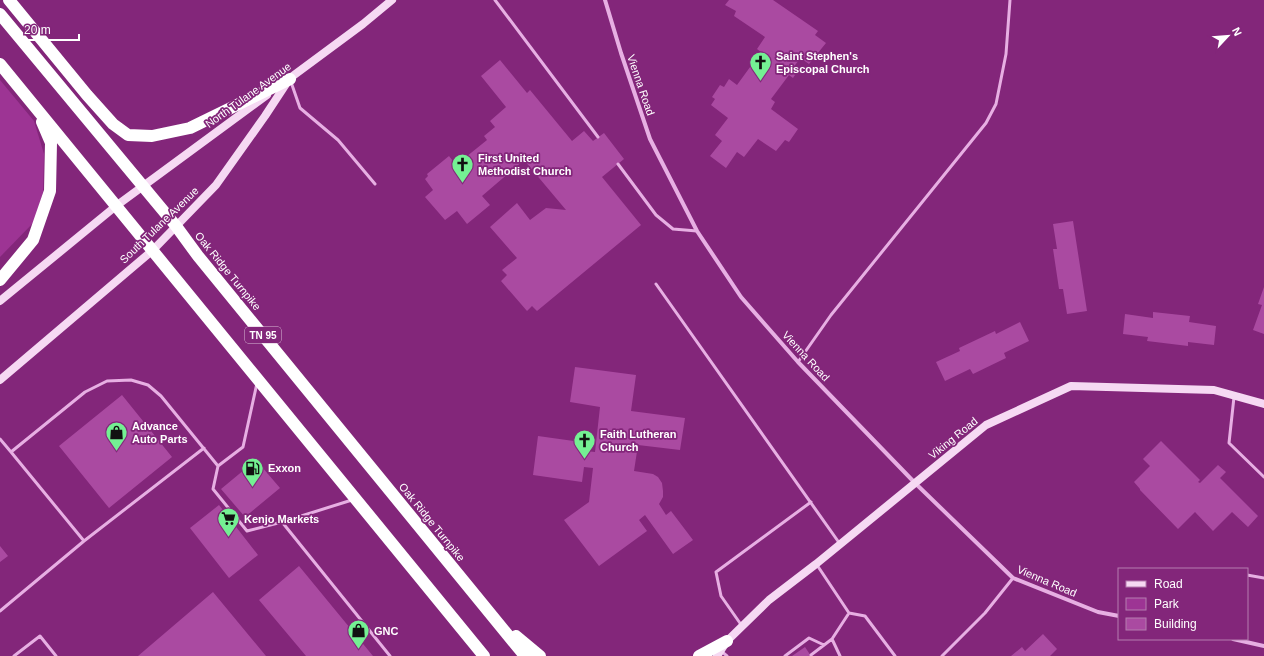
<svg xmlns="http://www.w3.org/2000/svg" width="1264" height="656" viewBox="0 0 1264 656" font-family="Helvetica,sans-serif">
	<rect width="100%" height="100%" fill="#83267a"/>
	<path fill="#9d3494" d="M0,80L34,121L44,154L43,192L34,222L0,257Z"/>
	<path fill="#aa4aa1" d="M729,0H773L818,31L815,35L826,43L809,64L799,57L798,59L799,60L792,69L797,72L793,78L789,75L771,99L775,102L771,109L798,129L789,142L785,140L776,151L758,139L744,157L737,152L726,168L710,156L722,141L715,135L728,118L711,105L715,99L712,97L720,85L724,87L729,79L737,85L761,52L757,49L765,37L734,16L736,11L725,5Z
		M500,60L527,93L530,90L572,141L584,131L593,141L604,133L624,159L602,177L641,225L537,311L532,306L527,311L501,281L507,275L502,270L517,258L490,227L517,203L530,220L546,208L566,210L524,160L482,196L490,205L467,224L457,211L445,220L425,197L433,190L425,179L428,176L427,174L449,156L456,165L487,140L484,136L495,127L490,121L506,107L481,76Z
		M1073,221L1087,311L1067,314L1063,289H1059L1053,249H1057L1053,224Z
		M1264,287V334L1253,330L1262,305L1258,304Z
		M1153,312L1190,316L1189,322L1216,326L1214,345L1188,342V346L1147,341L1148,337L1123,334L1125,314L1153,318Z
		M1020,322L1029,341L1004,353L1006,358L973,374L970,369L945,381L936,362L960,351L959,348L995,331L996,334Z
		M575,367L636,375L631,411L685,418L680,450L638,445L634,471L653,474L658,477L662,483L663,491V497L659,504L666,515L671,511L693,540L673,554L645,515L639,520L647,531L599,566L564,520L589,502L593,468L584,467L582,482L533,475L538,436L588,443L586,451L595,452L600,407L570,402Z
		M122,395L172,457L109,508L59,446Z
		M1161,441L1200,480L1198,482L1200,483L1218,465L1226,472L1220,478L1258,516L1248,527L1232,512L1213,531L1195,512L1178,529L1140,490V489L1134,482L1150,466L1143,459Z
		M256,460L280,488L245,517L221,489Z
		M219,505L258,555L229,578L190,528Z
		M0,546L8,556L0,562Z
		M299,566L373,656H306L259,600Z
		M213,592L266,656H138Z
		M1043,634L1057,649L1050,656H1011L1022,647L1025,651Z
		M805,647L811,656H792Z"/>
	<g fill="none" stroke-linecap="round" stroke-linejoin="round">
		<path stroke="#e7afe3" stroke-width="3" d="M495,0L598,137
			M291,82L300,108L338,140L375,184
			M618,164L656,215L673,229L697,231
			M656,284L840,544
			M798,362L831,315L986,123L996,104L1006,54L1010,0
			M257,383L243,447L218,466L213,489L247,531L282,522L352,500
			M1234,397L1229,443L1264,477
			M0,439L11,452
			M204,448L84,541L11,452L85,392L107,381L131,380L148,385L161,396L218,466
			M282,522L390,656
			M817,565L849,613L865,616L895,656
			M1247,575L1264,578
			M0,611L84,541
			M742,626L721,596L716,572L811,502
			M721,651L727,656
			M811,655L832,639
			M14,656L40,636L56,656
			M785,656L809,638L824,645
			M840,656L832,639L849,613
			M942,656L985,613L1013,578"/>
		<path stroke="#e7afe3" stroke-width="4" d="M605,0L621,53L650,139L697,231L741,297L798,362L915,483L1013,578L1098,612L1119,616
			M1233,639L1264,646"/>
		<path stroke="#f6d9f3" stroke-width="8" d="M286,81L363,24L392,0
			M0,301L116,206L267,95
			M0,380L153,250L216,185L265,116L288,81
			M717,656L727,641L769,600L816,564L986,425L1071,386L1214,390L1264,404"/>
		<path stroke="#fff" stroke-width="12" d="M9,0L87,95L113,124L128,135L152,136L190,128L290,79
			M0,14L176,226L198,256L525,656
			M0,64L484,656
			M0,280L33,240L50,191L51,143L42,122
			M516,636L540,656
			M699,656L727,641"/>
	</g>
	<defs>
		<symbol id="church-pin" viewBox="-11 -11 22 30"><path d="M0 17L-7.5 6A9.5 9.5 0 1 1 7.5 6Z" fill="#74f093" stroke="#83267a"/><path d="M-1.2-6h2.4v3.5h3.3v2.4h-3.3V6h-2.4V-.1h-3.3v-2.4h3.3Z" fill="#111"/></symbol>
		<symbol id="shop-pin" viewBox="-11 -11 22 30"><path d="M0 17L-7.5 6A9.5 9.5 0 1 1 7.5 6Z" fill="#74f093" stroke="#83267a"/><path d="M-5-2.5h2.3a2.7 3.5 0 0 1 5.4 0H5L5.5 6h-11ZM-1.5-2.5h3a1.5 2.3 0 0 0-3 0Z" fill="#111"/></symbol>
		<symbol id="fuel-pin" viewBox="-11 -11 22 30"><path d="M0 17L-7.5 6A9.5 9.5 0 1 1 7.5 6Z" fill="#74f093" stroke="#83267a"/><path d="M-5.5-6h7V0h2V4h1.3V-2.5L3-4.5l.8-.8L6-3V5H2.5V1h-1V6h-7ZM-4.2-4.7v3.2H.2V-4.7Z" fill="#111"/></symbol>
		<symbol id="supermarket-pin" viewBox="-11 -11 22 30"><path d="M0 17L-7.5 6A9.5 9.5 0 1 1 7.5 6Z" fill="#74f093" stroke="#83267a"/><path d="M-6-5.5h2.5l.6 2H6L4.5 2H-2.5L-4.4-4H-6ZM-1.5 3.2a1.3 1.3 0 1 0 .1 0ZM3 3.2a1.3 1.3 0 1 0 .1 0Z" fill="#111"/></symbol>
	</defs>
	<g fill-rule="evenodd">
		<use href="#church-pin" x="748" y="50" width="25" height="34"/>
		<use href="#church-pin" x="450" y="152" width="25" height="34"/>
		<use href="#shop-pin" x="104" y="420" width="25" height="34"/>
		<use href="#church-pin" x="572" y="428" width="25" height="34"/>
		<use href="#fuel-pin" x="240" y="456" width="25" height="34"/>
		<use href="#supermarket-pin" x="216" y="506" width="25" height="34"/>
		<use href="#shop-pin" x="346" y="618" width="25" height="34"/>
	</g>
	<g text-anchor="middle" stroke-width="3.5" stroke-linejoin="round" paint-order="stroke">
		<rect fill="#83267a" stroke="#dabed7" stroke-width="1" x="245" y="327" width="36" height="16" rx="3"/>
		<g font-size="10" font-weight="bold" fill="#fff">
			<text x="263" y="339">TN 95</text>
		</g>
		<g font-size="11" font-weight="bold" fill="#fff" stroke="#83267a" text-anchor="start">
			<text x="776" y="60">Saint Stephen's<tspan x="776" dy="13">Episcopal Church</tspan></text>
			<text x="478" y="162">First United<tspan x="478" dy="13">Methodist Church</tspan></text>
			<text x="132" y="430">Advance<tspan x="132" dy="13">Auto Parts</tspan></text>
			<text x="600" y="438">Faith Lutheran<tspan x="600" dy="13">Church</tspan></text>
			<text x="268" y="472">Exxon</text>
			<text x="244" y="523">Kenjo Markets</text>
			<text x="374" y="635">GNC</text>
		</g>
		<g font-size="11" fill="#fff" stroke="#83267a">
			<text transform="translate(641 85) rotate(71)" y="4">Vienna Road</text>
			<text transform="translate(248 95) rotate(-36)" y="4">North Tulane Avenue</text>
			<text transform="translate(159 225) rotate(-44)" y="4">South Tulane Avenue</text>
			<text transform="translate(228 271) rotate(51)" y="4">Oak Ridge Turnpike</text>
			<text transform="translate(806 356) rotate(47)" y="4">Vienna Road</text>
			<text transform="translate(953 438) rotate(-39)" y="4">Viking Road</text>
			<text transform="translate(432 522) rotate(51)" y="4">Oak Ridge Turnpike</text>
			<text transform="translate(1047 581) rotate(23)" y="4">Vienna Road</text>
		</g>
	</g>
	<rect x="1118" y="568" width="130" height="72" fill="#83267a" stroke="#b57daf"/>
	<rect x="1126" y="581" width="20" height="6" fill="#f6d9f3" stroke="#b57daf"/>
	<text x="1154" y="588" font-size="12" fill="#ffffff">Road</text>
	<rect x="1126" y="598" width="20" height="12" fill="#9d3494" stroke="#b57daf"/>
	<text x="1154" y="608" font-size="12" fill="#ffffff">Park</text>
	<rect x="1126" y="618" width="20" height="12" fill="#aa4aa1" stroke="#b57daf"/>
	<text x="1154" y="628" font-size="12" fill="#ffffff">Building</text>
	<g transform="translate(1228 36) rotate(64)" stroke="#83267a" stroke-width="3" paint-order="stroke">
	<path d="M0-3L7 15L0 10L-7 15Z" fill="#ffffff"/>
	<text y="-6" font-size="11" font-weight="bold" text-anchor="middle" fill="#ffffff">N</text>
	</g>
	<path d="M18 34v6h61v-6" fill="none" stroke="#ffffff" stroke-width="2"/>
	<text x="24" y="34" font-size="12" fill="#ffffff" stroke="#83267a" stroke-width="3" paint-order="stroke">20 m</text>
</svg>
